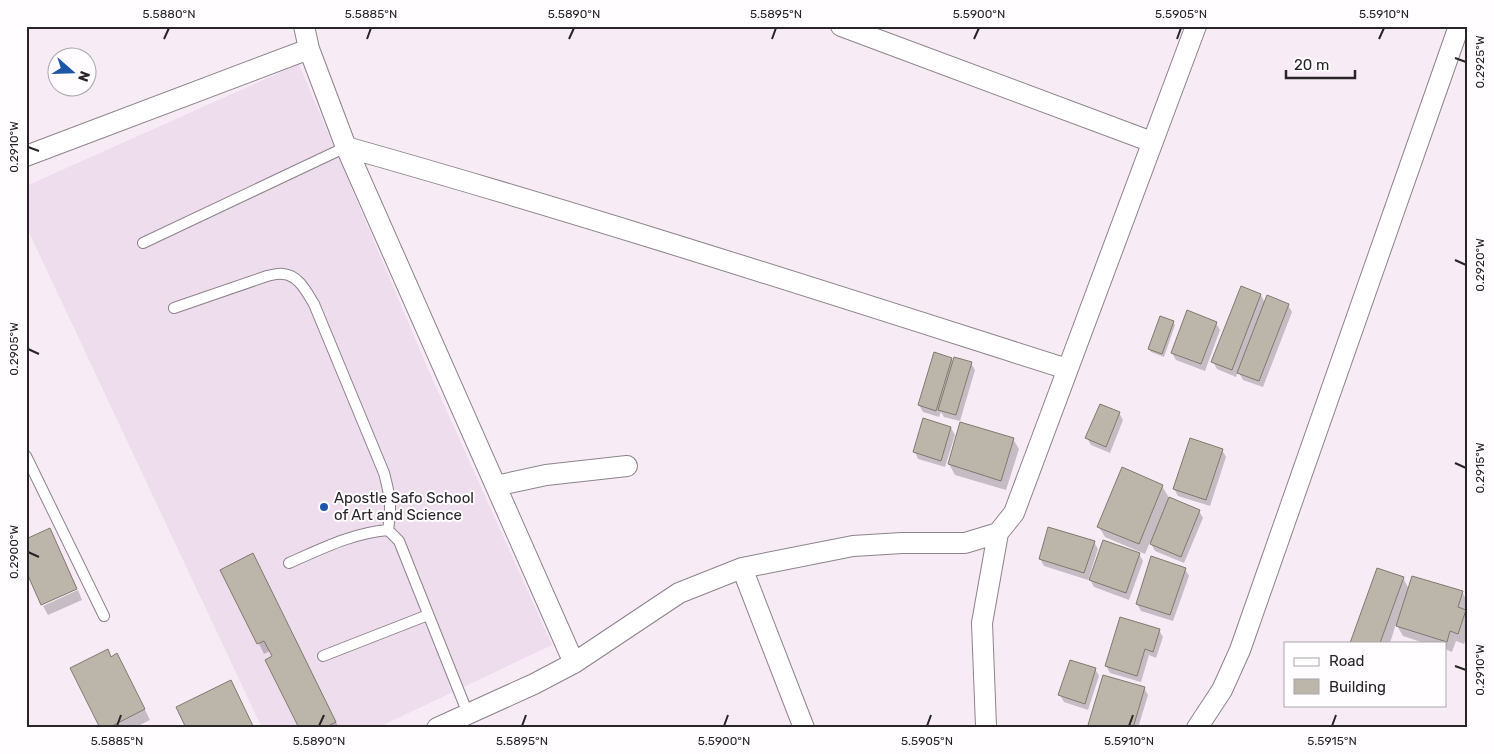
<svg xmlns="http://www.w3.org/2000/svg" width="1494" height="754" viewBox="0 0 1494 754" font-family="Rubik,sans-serif">
	<rect width="100%" height="100%" fill="#f7ecf6"/>
	<path fill="#eedded" d="M299,64L428,369L552,645L377,728H262L26,226V186Z"/>
	<path fill="#0003" d="M1261,295L1265,303L1288,305L1292,312L1263,387L1243,380L1238,371L1236,377L1217,369L1213,362Z
		M1173,322L1175,325L1164,357L1151,352L1149,349Z
		M1216,323L1220,330L1205,371L1176,360L1172,353Z
		M951,359L954,364L971,363L975,370L960,421L944,417L941,412L939,417L923,412L919,405Z
		M1119,413L1123,420L1110,453L1091,445L1087,438Z
		M951,428L955,435L945,467L918,459L915,452Z
		M1013,439L1019,449L1006,490L955,475L949,464Z
		M1222,450L1226,457L1210,506L1178,496L1174,489Z
		M1162,486L1168,496V498L1199,511L1203,518L1184,563L1155,551L1150,542L1145,554L1105,537L1099,527Z
		M50,530L77,588L42,604Z
		M1094,542L1098,549L1089,577L1091,578L1139,554L1143,561L1129,600L1094,587L1089,578L1088,580L1044,566L1040,559Z
		M258,565L339,728H300L274,657L270,651L264,654L222,570Z
		M1185,569L1189,576L1173,621L1141,611L1137,604Z
		M1403,578L1409,589L1462,592L1468,603L1465,610L1468,615V632L1464,644L1456,641L1452,652L1445,649V643H1424L1403,636L1396,624L1390,643H1351Z
		M78,590L82,600L48,615L43,606Z
		M1159,630L1163,637L1156,658L1149,655L1141,682L1110,673L1106,666Z
		M111,658L123,665L150,720L134,728H101Z
		M1095,669L1099,676L1088,710L1064,702L1060,695Z
		M1144,688L1148,695L1138,728H1092L1090,725Z"/>
	<path fill="#bcb5aa" stroke="#80796e" d="M1241,286L1261,294L1232,370L1211,362Z
		M1267,295L1289,304L1259,381L1237,373Z
		M1187,310L1217,322L1201,364L1171,353Z
		M1160,316L1174,321L1162,354L1148,349Z
		M934,352L952,358L936,411L918,405Z
		M954,357L972,362L956,415L938,410Z
		M1100,404L1120,412L1106,447L1085,438Z
		M923,418L951,427L941,461L913,452Z
		M960,422L1014,438L1001,481L948,464Z
		M1190,438L1223,449L1206,500L1173,489Z
		M1122,467L1163,485L1139,544L1097,527Z
		M1169,497L1200,510L1181,557L1150,544Z
		M1048,527L1095,541L1084,573L1039,559Z
		M50,528L77,589L41,605L26,571V539Z
		M1103,540L1140,553L1126,593L1089,580Z
		M253,553L336,722L324,728H299L265,660L272,656L264,641L257,644L220,570Z
		M1151,556L1186,568L1170,615L1136,604Z
		M1377,568L1404,577L1380,643H1350Z
		M1412,576L1463,591L1458,607L1466,610L1458,634L1450,631L1447,642L1396,626Z
		M1120,617L1160,629L1153,652L1145,649L1137,676L1105,666Z
		M108,649L111,657L117,653L145,709L108,728H100L70,668Z
		M1070,660L1096,668L1085,704L1058,695Z
		M1103,675L1145,687L1133,728H1099L1088,725Z
		M231,680L254,728H186L176,707Z"/>
	<g fill="none" stroke-linecap="round" stroke-linejoin="round">
		<defs>
			<path id="service" d="M143,243L346,147
				M174,308L267,276C272,275 278,273 283,274C299,275 307,293 314,304L384,473C390,495 392,508 388,530
				M26,456L104,616
				M289,563C321,549 352,533 388,530L399,541L468,714
				M323,656L428,615"/>
			<path id="minor" d="M304,26L309,49L346,147L574,663
				M841,26L1152,142
				M346,147C588,215 828,293 1067,369
				M26,156L309,49
				M496,486L546,475L627,466
				M742,568L804,728
				M986,726L982,623L998,533
				M437,728L534,684L574,663L679,593L742,568L853,546L902,543H965L998,533L1014,513L1196,26
				M1197,728L1222,690L1240,650L1459,26"/>
		</defs>
		<use href="#service" stroke="#8d838c" stroke-width="12"/>
		<use href="#minor" stroke="#8d838c" stroke-width="22"/>
		<use href="#service" stroke="#fff" stroke-width="10"/>
		<use href="#minor" stroke="#fff" stroke-width="20"/>
	</g>
	<path fill="none" stroke="#282428" stroke-width="2" d="M164,39L169,28M367,39L371,28M569,39L574,28M772,39L776,28M974,39L979,28M1177,39L1181,28M1379,39L1384,28M1455,58L1466,62M28,147L39,151M1455,260L1466,265M28,349L39,354M1455,463L1466,468M28,552L39,557M1455,666L1466,670M117,726L121,715M319,726L324,715M522,726L526,715M724,726L728,715M927,726L931,715M1129,726L1133,715M1332,726L1336,715"/>
	<circle fill="#1d56a7" stroke="#fffdff" stroke-width="2" cx="324" cy="507" r="5"/>
	<g text-anchor="middle" stroke-width="4" stroke-linejoin="round" paint-order="stroke">
		<g font-size="15" fill="#282428" stroke="#fffdff" text-anchor="start">
			<text x="334" y="503">Apostle Safo School<tspan x="334" dy="17">of Art and Science</tspan></text>
		</g>
	</g>
	<rect width="1494" height="754" fill="none" stroke="#fffdff" stroke-width="55"/>
	<rect x="1284" y="642" width="162" height="65" fill="#fffdff" stroke="#a9a6a9"/>
	<rect x="1294" y="658" width="25" height="8" fill="#ffffff" stroke="#a9a6a9"/>
	<text x="1329" y="666" font-size="15" fill="#282428">Road</text>
	<rect x="1294" y="679" width="25" height="15" fill="#bcb5aa" stroke="#a9a6a9"/>
	<text x="1329" y="692" font-size="15" fill="#282428">Building</text>
	<g transform="translate(72 72) rotate(110)"><circle r="24" fill="#fffdff" stroke="#a9a6a9"/>
	<path d="M0-4L9 19L0 12L-9 19Z" fill="#1d56a7"/>
	<text y="-8" font-size="14" font-weight="bold" text-anchor="middle" fill="#282428">N</text>
	</g>
	<path d="M1286 70v8h69v-8" fill="none" stroke="#282428" stroke-width="2.5"/>
	<text x="1294" y="70" font-size="15" fill="#282428" stroke="#fffdff" stroke-width="4" paint-order="stroke">20 m</text>
	<rect x="28" y="28" width="1438" height="698" fill="none" stroke="#282428" stroke-width="2"/>
	<g font-size="12" text-anchor="middle" fill="#282428">
		<text x="169" y="18">5.5880°N</text>
		<text x="371" y="18">5.5885°N</text>
		<text x="574" y="18">5.5890°N</text>
		<text x="776" y="18">5.5895°N</text>
		<text x="979" y="18">5.5900°N</text>
		<text x="1181" y="18">5.5905°N</text>
		<text x="1384" y="18">5.5910°N</text>
		<text transform="translate(1480 62) rotate(-90)" y="4">0.2925°W</text>
		<text transform="translate(14 147) rotate(-90)" y="4">0.2910°W</text>
		<text transform="translate(1480 265) rotate(-90)" y="4">0.2920°W</text>
		<text transform="translate(14 349) rotate(-90)" y="4">0.2905°W</text>
		<text transform="translate(1480 468) rotate(-90)" y="4">0.2915°W</text>
		<text transform="translate(14 552) rotate(-90)" y="4">0.2900°W</text>
		<text transform="translate(1480 670) rotate(-90)" y="4">0.2910°W</text>
		<text x="117" y="745">5.5885°N</text>
		<text x="319" y="745">5.5890°N</text>
		<text x="522" y="745">5.5895°N</text>
		<text x="724" y="745">5.5900°N</text>
		<text x="927" y="745">5.5905°N</text>
		<text x="1129" y="745">5.5910°N</text>
		<text x="1332" y="745">5.5915°N</text>
	</g>
</svg>
